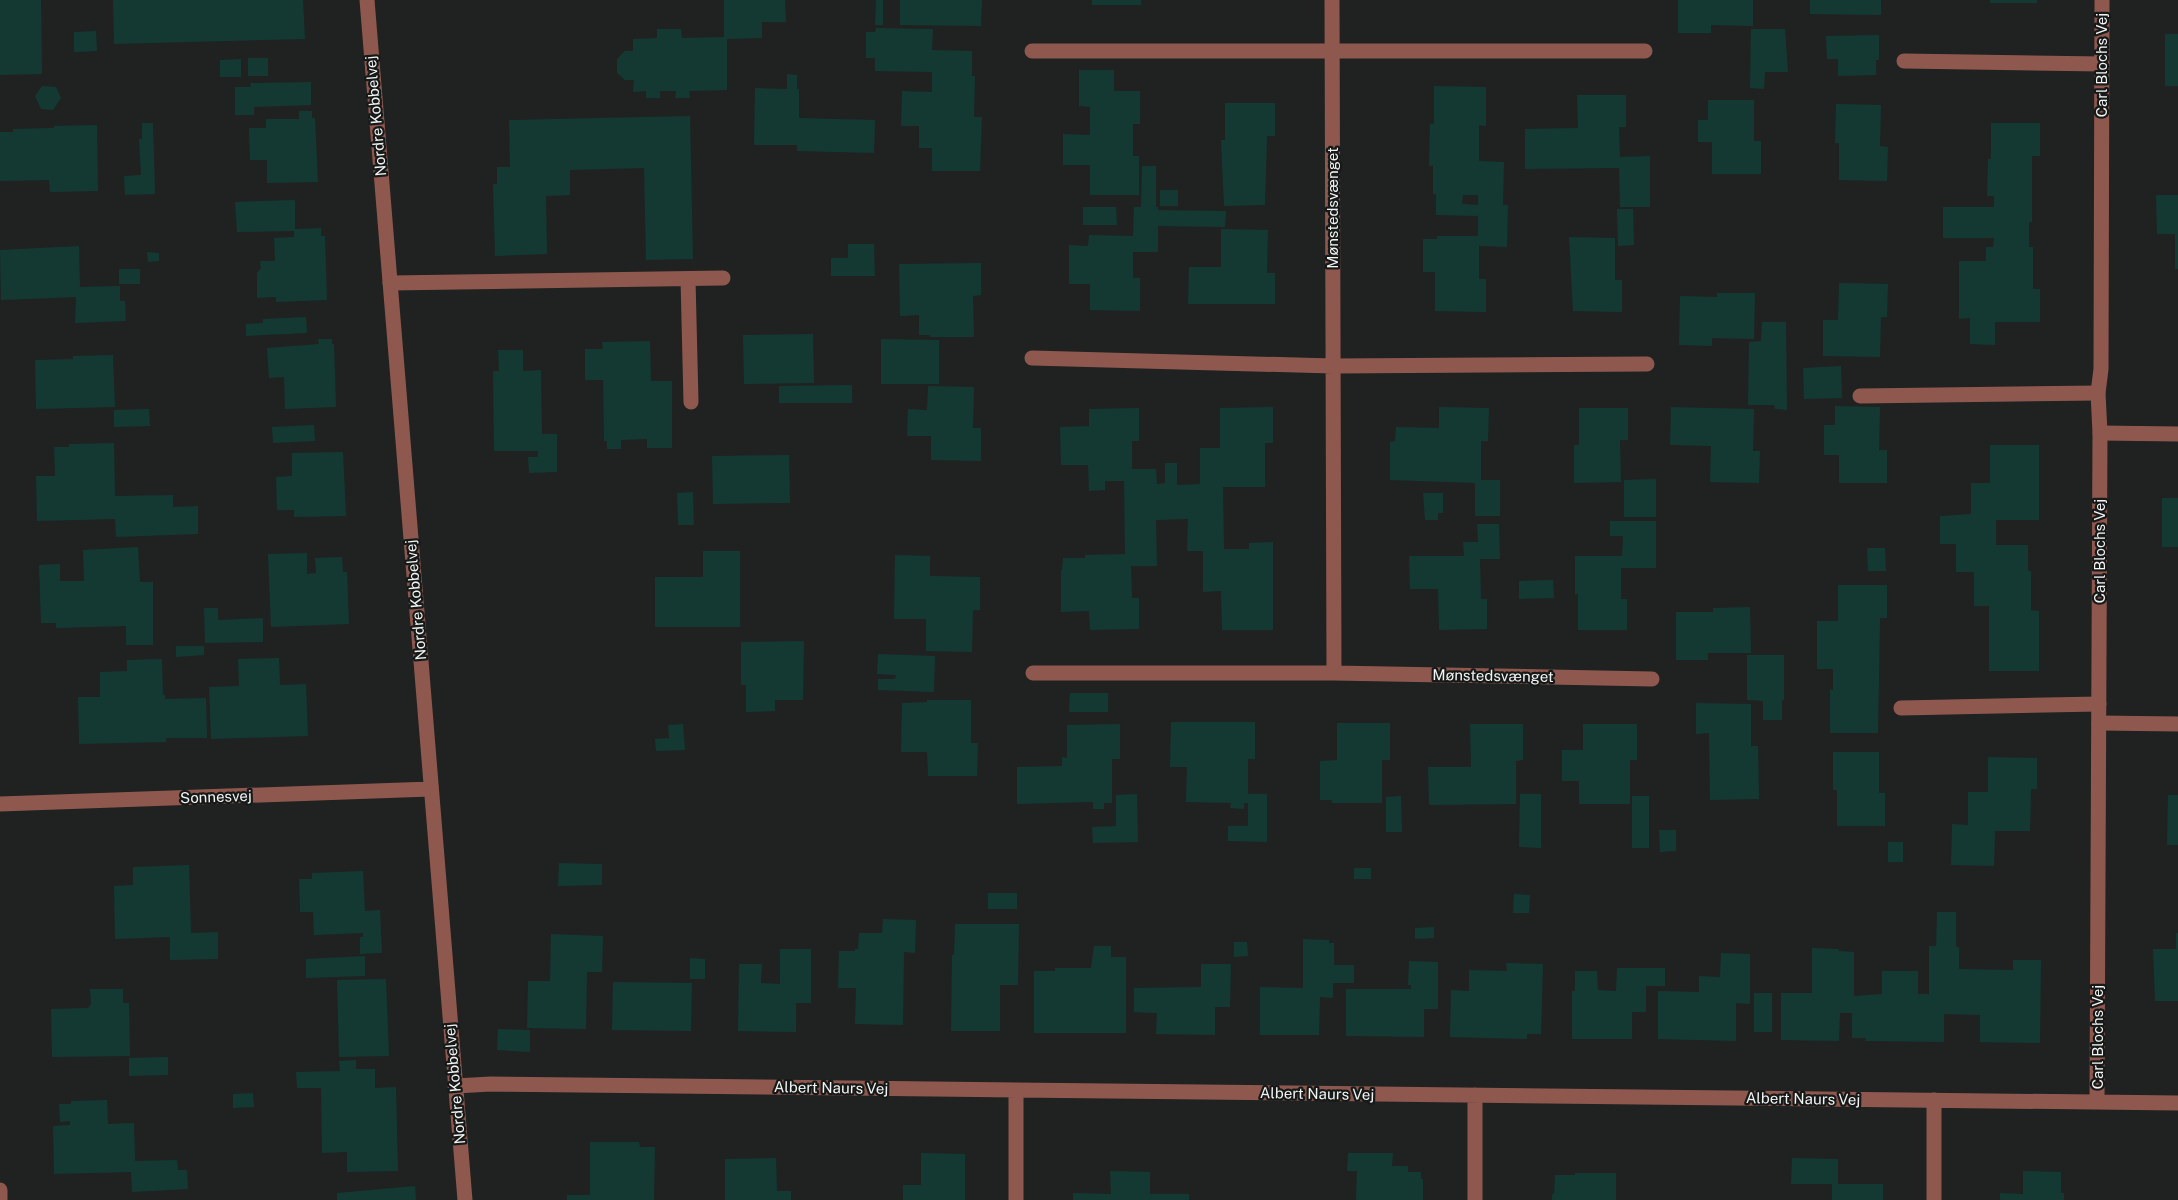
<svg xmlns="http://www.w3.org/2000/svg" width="2178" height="1200" viewBox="0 0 2178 1200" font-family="'Public Sans',sans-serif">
	<rect width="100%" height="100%" fill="#1f2221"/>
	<path fill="#143933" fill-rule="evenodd" d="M0,0H41L42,74L0,75Z
		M113,0H303L305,39L114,44Z
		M724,0H785L786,22H762V38L727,39V90L689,91L690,98H675L676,91H660V98H646V91L633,92L634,80H625L617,73V59L625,51H633V39L657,38V29H681L682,38L724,37Z
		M876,0H883V25H875Z
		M900,0H982L981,26L900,25Z
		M1092,0H1141V5H1092Z
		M1678,0H1753V26L1711,25V33H1678Z
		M1810,0H1881V15L1810,14Z
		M1990,0H2037V3H1990Z
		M876,28L933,29L932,50L972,51V76H975L974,117H982L980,171H932V148H919V126H901L902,91L932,92V72L875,71V58H866V32H875Z
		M1751,29H1785L1788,72H1765L1764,89L1750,88Z
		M96,31L97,51L74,52V32Z
		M2165,34H2178V86H2165Z
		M1879,35V60H1876V75L1838,76V59H1827L1826,36Z
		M248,58H268V76H248Z
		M241,59V77H220V60Z
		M1079,70H1114V91H1140V124H1133V156H1139V195H1090V165H1063V134L1090,135V107L1079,106Z
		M787,74L797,75V89H799V118L875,120L874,153L797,151V145H754L755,88L787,89Z
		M311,82V105L254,107V115H235V87H251L250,83Z
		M42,86L56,87L61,98L53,110L41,109L35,96Z
		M1434,86L1486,87V126L1479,125V161L1504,162L1503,205H1508L1507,247L1479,246V279H1486V312L1435,311V272H1423V239H1437V236H1478V216L1436,215V194H1433V166H1429L1430,124H1434ZM1463,195H1478V205L1462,204Z
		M1577,95H1626V127H1619L1620,157L1650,156V207H1620L1619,168L1525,169V129L1578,128Z
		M1708,100H1754V141H1761V174H1712V142H1698V120H1708Z
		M1225,103H1275V136H1267L1265,205L1224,206L1221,140H1225Z
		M1836,104L1881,105L1880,146L1888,147L1887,181L1839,180V143H1835Z
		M299,111H312V118H315L318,182L267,183V160H250L249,128H266V119H299Z
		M690,116L693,259L646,260L644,168L570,170V195L546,196L547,254L495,256L493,184H497V167H510L509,120Z
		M142,123H153L155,194L125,195L124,176L141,175L139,139H142Z
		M1991,123H2040V156H2032V222H2029V247H2033V289H2040V322H1995V345L1970,344V318L1959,319V261H1986V247H1993L1994,238H1943V207H1994V196H1987L1988,159H1991Z
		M97,125L98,191L50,192L49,180L0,181V132H13V129L54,128V126Z
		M1142,166H1156V207H1158V210L1226,211L1225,227L1158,226V252H1133V278H1140V311L1090,310V284H1069V245L1088,246L1089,235L1133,236L1134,207H1141Z
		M1160,190H1178V206H1160Z
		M2156,195H2178V269H2175V234H2157Z
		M295,200V229L321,228V236H325L327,300L276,302V297L257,298V273L261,268L260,261H275L274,238L294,237V231L237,232L235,202Z
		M1083,207H1116L1117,225H1083Z
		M1617,209H1633L1634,245L1618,246Z
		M1221,229L1268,230L1267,273H1275V304H1188L1189,267H1221Z
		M1569,237L1615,238V280H1622V312L1573,311Z
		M848,244H874L875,276H831V258H848Z
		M79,246L80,287L120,286V301H125L126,321L75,323L76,297L1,300L0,250Z
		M147,252L159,253V261L148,262Z
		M981,263V295L973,296L974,337H930V335H919V315L900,316L899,264Z
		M119,269H140V284H119Z
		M1839,283L1888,284L1887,317H1881L1880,357L1823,356V320H1838Z
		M1717,293H1755L1754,339L1712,338V346L1679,345L1680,296L1717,297Z
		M306,317L307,333L246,336V324L263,323V319Z
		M1762,322H1786L1787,410L1775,409L1774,405H1748L1749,342L1761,341Z
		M813,334L814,383L744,384L743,335Z
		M318,339H332V344H334L336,407L285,409L284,377L269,378L267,348L319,344Z
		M881,339L939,340V384H881Z
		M650,341L651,381H672V448H647V439L621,440V449H607V441H604L603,380H585V349H603L602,342Z
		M498,350H523V371L541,370L542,434H557V472L529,473L528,457H538V451H494L493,371H499Z
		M113,355L115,407L36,409L35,360L73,359V356Z
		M1841,366L1842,398L1804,399L1803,368Z
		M852,385V403H779V386Z
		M928,386L974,387L973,428H981V461L931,460V436H907L908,409L927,410Z
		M1835,406L1880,407L1879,450H1887V483H1839V455H1824V425H1835Z
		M1273,407V443H1265V487H1223L1224,549H1249V543L1273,542V630H1222L1221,591L1203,592V551H1187L1188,519L1156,520L1157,566H1131L1132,598H1139V629L1090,630L1089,611L1061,612V570H1062L1063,558H1085V555L1125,554L1124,481H1105V490L1089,491L1088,465H1061L1060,427L1089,426V409L1139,408V441H1132V469H1156L1157,484L1165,483V463H1177V485L1200,484V448H1220V408Z
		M1439,407L1489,408L1488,441H1481V480H1500V516H1475V483L1390,480V442L1395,441L1396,427L1439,428Z
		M1671,407L1754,409L1753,451H1760L1759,483L1710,482L1711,446L1670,445Z
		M1579,408H1628V440H1620L1621,482L1574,483V445H1579Z
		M149,409L150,426L114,427V410Z
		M314,425L315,441L273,443L272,427Z
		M114,443L115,496L173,495V507L198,506V534L116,537L115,519L37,521L36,476H55L54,447H69V444Z
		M1990,445H2039V520H1996V545H2028V571H2031V610L2039,611V671H1989V606H1974V572H1956V544H1940V516L1971,514V483H1990Z
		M343,452L346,516L294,517V510H277L276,477L292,476V453Z
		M789,455L790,503L713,504L712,456Z
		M1656,479V517H1624V480Z
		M693,492L694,525H678L677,493Z
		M1423,493H1443V513H1438V520H1425Z
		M2162,498H2178V547H2162Z
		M1610,521H1656V568H1621V599H1627V630H1578V594H1575V556H1622L1623,536H1610Z
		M1477,524H1499L1500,559H1480L1481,599H1487V629L1439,630L1438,589H1410L1409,556H1464L1463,542H1478Z
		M138,547L140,582H153V645H126V626L56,628V623H41L39,565L60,564V581H84L83,550Z
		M1867,548H1885L1886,571H1868Z
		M703,551H740V627H655V577H703Z
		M307,553V574L316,573L315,558L342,557L343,572H347L349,624L271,627L268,554Z
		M895,555L930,556V576L980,577V610H973L972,652L926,651V619H894Z
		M1553,580L1554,598L1519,599V581Z
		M1838,585H1887V618H1880L1878,733H1830V689L1833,690V669H1817V621H1838Z
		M1750,607L1751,653H1708V660H1676V612H1713V608Z
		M204,608H218V620L263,618V642L205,643Z
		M804,641L803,700H775V711L746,712V685H741V642Z
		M176,646H204V655L176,657Z
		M878,654L935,656L934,692L878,690V679H895L896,675L877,674Z
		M1747,655H1784V700H1782V720H1763V701L1747,700Z
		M279,658L280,685L306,684L308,736L211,739L209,687L239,686L238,659Z
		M162,659L163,695H165V699L206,698L207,738H166V742L79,744L78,697H100V672L127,671V660Z
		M1070,693H1108V712H1069Z
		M927,700H971V743H978L977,776H928L927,752H901L902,703L927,702Z
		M1696,703L1751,704V746H1758L1759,799L1710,800L1709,733L1696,734Z
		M1171,722H1255V759H1248V794H1267V842L1228,841V826H1248V803H1244V809L1230,808L1231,803L1186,802L1187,767H1170Z
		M1337,723H1390V760H1382V803H1332V800H1320V761L1337,760Z
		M683,724L685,750L656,751L655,739L669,738L668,725Z
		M1120,724V759H1112V803H1104V809H1093V802L1017,804V767L1062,766V757L1067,758V725Z
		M1470,724H1523V760L1516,761V804L1429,805L1428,767H1471Z
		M1583,724H1637V760H1630V804H1579V781H1562V750H1583Z
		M1833,752H1879V793H1885V826H1837V790H1833Z
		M1988,757L2037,758V789H2031L2030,831H1995L1994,866L1951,865L1952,824L1968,825V792H1988Z
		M1137,794L1138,842L1093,843L1092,827L1116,826V795Z
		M1520,794H1541V848L1519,847Z
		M2168,795H2178V845H2167Z
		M1401,796L1402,832H1386V797Z
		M1632,796H1649V848H1632Z
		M1659,830H1676V851L1660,852Z
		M1888,842H1903V862H1888Z
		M559,863L602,864V885L558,886Z
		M189,865L191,933L218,932V959L170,960V937L115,939L114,886L133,885V867Z
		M1354,868H1371V879H1354Z
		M363,871L365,911L380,910L382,953L360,954V937H363V933L314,935L313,912H300L299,879H312V873Z
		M988,893H1017V909H988Z
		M1514,894L1530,895L1529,913H1513Z
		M1937,912H1956V947H1959V969L2013,970V960H2041L2040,1043L1980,1042V1015L1944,1014V1042L1865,1041L1866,1038H1852V1013H1840L1839,1041L1781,1040V993H1812V948L1839,949L1838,951L1854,952V996L1882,994V971H1918V994H1929V946H1936Z
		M883,919L916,920L915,953L904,952L903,1025L855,1024L856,988H838L839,951H855V949H858L859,933H882Z
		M955,924H1019L1018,985H1000V1031H951L952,955H954Z
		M1434,927V938L1415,939V928Z
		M2176,933H2178V1001H2155L2153,949H2176Z
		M551,934L603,936L602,972H587L586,1029L527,1028L528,981H550Z
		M1303,939L1329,940V943H1334V965H1354V983H1333V998L1320,997L1319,1035H1260V987L1303,988Z
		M1234,942H1247L1248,956L1234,957Z
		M1094,946H1111V957H1126V1033H1034V971H1055V968H1091Z
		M780,949H811V1003H796V1032L738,1031L739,964H762L761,983L780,984Z
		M1721,953L1750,954V1004L1736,1003V1041L1658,1039V991L1699,992V976L1720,977Z
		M365,956V976L306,978V959Z
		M690,958L705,959V979H690Z
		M1409,961L1438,962V1009H1424V1037L1346,1036V989H1411V985H1408Z
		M1506,963L1543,964L1541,1034H1527V1039L1450,1037L1451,990L1469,991V970L1507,971Z
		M1201,964H1231L1230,1007H1215V1035L1156,1034L1157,1013L1134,1012V988L1201,987Z
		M1617,968H1665V986H1646V1012H1632V1039H1572V991H1575V971H1597L1598,990L1616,991Z
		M386,979L389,1056L339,1057L337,980Z
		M613,982L692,983L691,1031L612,1030Z
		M90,989H123V1003H129L130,1056L52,1057L51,1009L88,1008L91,1004Z
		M1754,993H1772V1032H1754Z
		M498,1029L530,1030V1052L497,1050Z
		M168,1057V1075L129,1076V1058Z
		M356,1060V1069H375V1088L396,1087L398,1171L347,1172V1152L322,1153L321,1088H297L296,1072L340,1071L339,1061Z
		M253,1093L254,1107L233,1108V1094Z
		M107,1100L108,1124L134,1123L135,1161L177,1160L178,1170H187L188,1189L132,1192L131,1172L54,1174L53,1126L70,1125V1121L60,1122L59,1104H71V1101Z
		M590,1142H639L640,1147H655L654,1200H567V1195H590Z
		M921,1153L965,1154V1200H903V1185H921Z
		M1348,1153H1393L1392,1166H1408V1172H1421V1179H1423V1200H1356L1357,1171H1347Z
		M776,1158L777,1191H791V1200H725V1159Z
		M1792,1158L1838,1159V1184H1883V1200H1832V1184H1791Z
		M1110,1171L1150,1172V1194H1189V1200H1073V1193L1111,1194Z
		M2023,1171L2061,1172V1193H2064V1200H2000V1193L2023,1194Z
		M1575,1173H1616V1200H1552V1194H1554L1555,1175H1575Z
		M415,1186L416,1200H337V1193Z"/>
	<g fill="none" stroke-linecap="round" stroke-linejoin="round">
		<path stroke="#8f584e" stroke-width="15" d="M1904,61L2102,64
			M688,279L691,402
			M390,283L723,278
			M1860,396L2098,393
			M2100,433L2178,434
			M1901,708L2099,704
			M2099,723L2178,724"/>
		<path stroke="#8f584e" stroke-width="15" d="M367,0L465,1200
			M1332,0L1334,673
			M1032,51H1645
			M1032,358L1333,366L1647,364
			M1033,673H1334L1652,679
			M0,804L431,789
			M455,1086L491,1084L2178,1103
			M2097,1102L2100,433L2098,393L2101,369L2102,0
			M0,1190V1200
			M1016,1200V1090
			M1475,1200V1095
			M1934,1200V1100"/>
	</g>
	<g text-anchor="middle" stroke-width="4.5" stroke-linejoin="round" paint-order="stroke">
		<g font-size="15" fill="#f2f4f4" stroke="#161918">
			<text transform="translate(2102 65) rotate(-90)" y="5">Carl Blochs Vej</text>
			<text transform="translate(376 116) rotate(-95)" y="5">Nordre Kobbelvej</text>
			<text transform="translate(1333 208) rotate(-90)" y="5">Mønstedsvænget</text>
			<text transform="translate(2100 551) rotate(-90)" y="5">Carl Blochs Vej</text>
			<text transform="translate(416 600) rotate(-95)" y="5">Nordre Kobbelvej</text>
			<text transform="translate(1493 676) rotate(1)" y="5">Mønstedsvænget</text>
			<text transform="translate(216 797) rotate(-2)" y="5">Sonnesvej</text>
			<text transform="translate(2098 1037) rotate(-90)" y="5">Carl Blochs Vej</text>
			<text transform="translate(455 1084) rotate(-95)" y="5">Nordre Kobbelvej</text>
			<text transform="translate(831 1088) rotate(1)" y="5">Albert Naurs Vej</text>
			<text transform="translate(1317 1094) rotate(1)" y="5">Albert Naurs Vej</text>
			<text transform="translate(1803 1099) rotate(1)" y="5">Albert Naurs Vej</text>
		</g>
	</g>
</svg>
